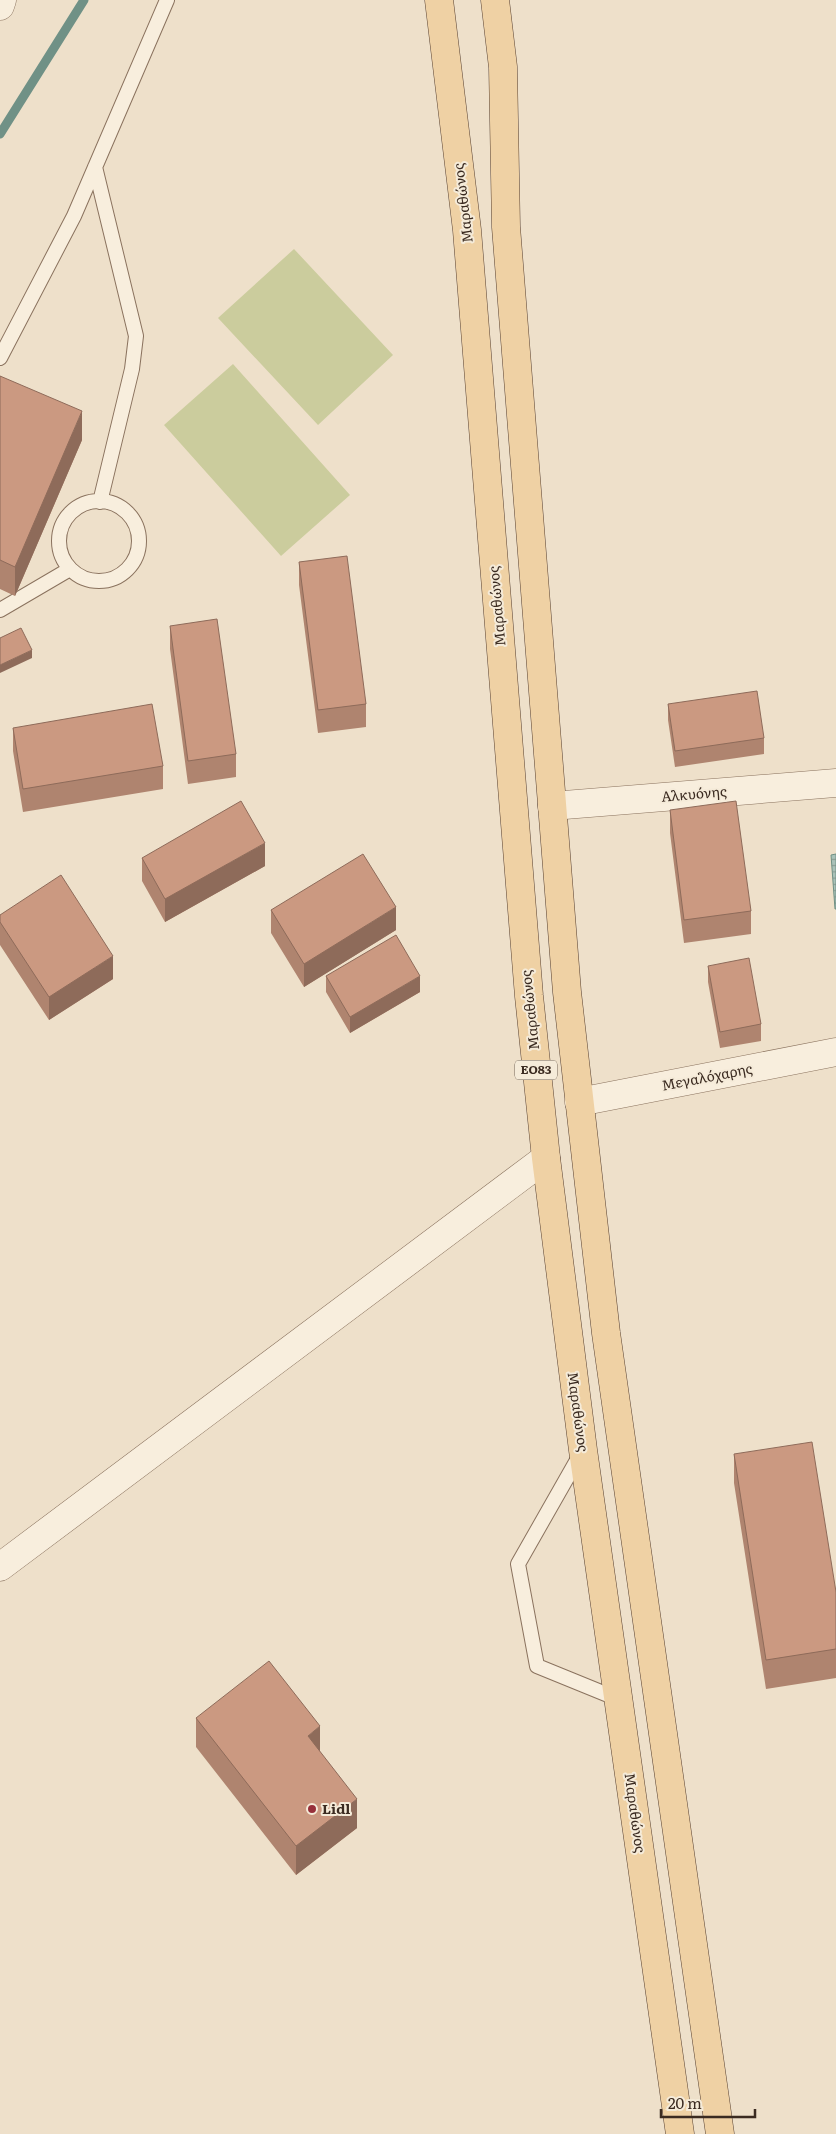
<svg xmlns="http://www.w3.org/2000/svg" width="836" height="2134" viewBox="0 0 836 2134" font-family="Literata,serif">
	<defs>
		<pattern id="water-rules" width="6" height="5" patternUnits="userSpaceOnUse" patternTransform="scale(1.25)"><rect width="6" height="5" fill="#aac2b9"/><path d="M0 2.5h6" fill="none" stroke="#8c9e96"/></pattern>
	</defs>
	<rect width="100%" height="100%" fill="#eee0ca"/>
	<path fill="#cbcc9d" d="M294,249L393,355L318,425L218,318Z
		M233,364L350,495L281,556L164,425Z"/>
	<path fill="url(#water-rules)" stroke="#709186" d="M836,854V909H835L831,855Z"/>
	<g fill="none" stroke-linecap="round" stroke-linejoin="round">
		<path stroke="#709186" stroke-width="9" d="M0,134L84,0"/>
		<defs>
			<path id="service" d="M95,167L136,336L132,369L100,502
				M0,358L74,216L167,0
				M59 541a40 40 0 1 1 80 0a40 40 0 1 1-80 0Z
				M0,610L70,569
				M580,1455L518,1564L537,1666L618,1699"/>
			<path id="minor" d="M0,6L2,0
				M552,806L836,783
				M579,1102L836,1052
				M0,1567L546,1158"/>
			<path id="primary" d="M439,0L467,230L529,996L546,1158L583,1450L680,2134
				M495,0L503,67L506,227L567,992L606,1333L720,2134"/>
		</defs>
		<use href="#service" stroke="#8a725e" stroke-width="16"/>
		<use href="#minor" stroke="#8a725e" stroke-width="29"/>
		<use href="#primary" stroke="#584132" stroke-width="29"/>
		<use href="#service" stroke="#f8eedd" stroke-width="14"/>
		<use href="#minor" stroke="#f8eedd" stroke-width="28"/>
		<use href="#primary" stroke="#efd1a4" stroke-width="28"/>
	</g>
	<path fill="#af846f" d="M0,376L82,440L15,596L0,589Z
		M299,562L366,704V727L318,733L299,585Z
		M170,626L236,754V777L188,784L170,649Z
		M668,704L764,738V754L675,767L668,720Z
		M13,728L163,766V789L23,812L13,751Z
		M670,810L751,911V934L684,943L670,833Z
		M142,858L265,866L165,922L142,881Z
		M271,910L396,930L304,987L271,933Z
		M0,915L113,979L49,1020L0,945Z
		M708,966L761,1024V1041L720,1048L708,982Z
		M326,976L420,992L350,1033L326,992Z
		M734,1454L836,1592V1678L766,1689L734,1483Z
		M196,1718L320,1752L357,1828L296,1875L196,1747Z"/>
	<path fill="#8e6b5a" d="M82,411V440L15,596V567Z
		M32,650V658L0,673V665Z
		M265,843V866L165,922V899Z
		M396,907V930L304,987V964Z
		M113,956V979L49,1020V997Z
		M420,976V992L350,1033V1017Z
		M320,1726V1755L308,1736Z
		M357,1799V1828L296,1875V1846Z"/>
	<path fill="#cb9981" stroke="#8e6b5a" d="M0,376L82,411L15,567L0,560Z
		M347,556L366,704L318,710L299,562Z
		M217,619L236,754L188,761L170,626Z
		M21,628L32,650L0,665V638Z
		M757,691L764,738L675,751L668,704Z
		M152,704L163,766L23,789L13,728Z
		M241,801L265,843L165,899L142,858Z
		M736,801L751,911L684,920L670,810Z
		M363,854L396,907L304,964L271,910Z
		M61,875L113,956L49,997L0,922V915Z
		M396,935L420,976L350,1017L326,976Z
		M749,958L761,1024L720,1032L708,966Z
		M812,1442L836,1592V1649L766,1660L734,1454Z
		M269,1661L320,1726L308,1736L357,1799L296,1846L196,1718Z"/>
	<circle fill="#97303a" stroke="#f5ebd9" stroke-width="2" cx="312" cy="1809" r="5"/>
	<g text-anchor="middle" stroke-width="4" stroke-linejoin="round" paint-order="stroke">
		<rect fill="#f5ebd9" stroke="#736558" stroke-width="1" x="515" y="1060.5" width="42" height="19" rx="4"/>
		<g font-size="12" font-weight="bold" fill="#3b2b21">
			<text x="536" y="1074">ΕΟ83</text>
		</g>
		<g font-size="14" fill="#3b2b21" stroke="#f5ebd9">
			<text transform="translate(463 203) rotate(-97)" y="5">Μαραθώνος</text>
			<text transform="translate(497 606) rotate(-95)" y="5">Μαραθώνος</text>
			<text transform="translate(694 794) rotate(-5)" y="5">Αλκυόνης</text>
			<text transform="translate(530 1010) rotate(-96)" y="5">Μαραθώνος</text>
			<text transform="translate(707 1077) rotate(-11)" y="5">Μεγαλόχαρης</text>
			<text transform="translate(578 1412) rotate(82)" y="5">Μαραθώνος</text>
			<text transform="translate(635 1813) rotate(82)" y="5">Μαραθώνος</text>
		</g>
		<g font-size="14" font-weight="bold" fill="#3b2b21" stroke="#f5ebd9" text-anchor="start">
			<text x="322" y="1814">Lidl</text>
		</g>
	</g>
	<path d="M661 2109v8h94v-8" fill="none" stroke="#3b2b21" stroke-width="2.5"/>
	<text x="668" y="2109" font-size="15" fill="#3b2b21" stroke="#f5ebd9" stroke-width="4" paint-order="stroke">20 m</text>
</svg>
